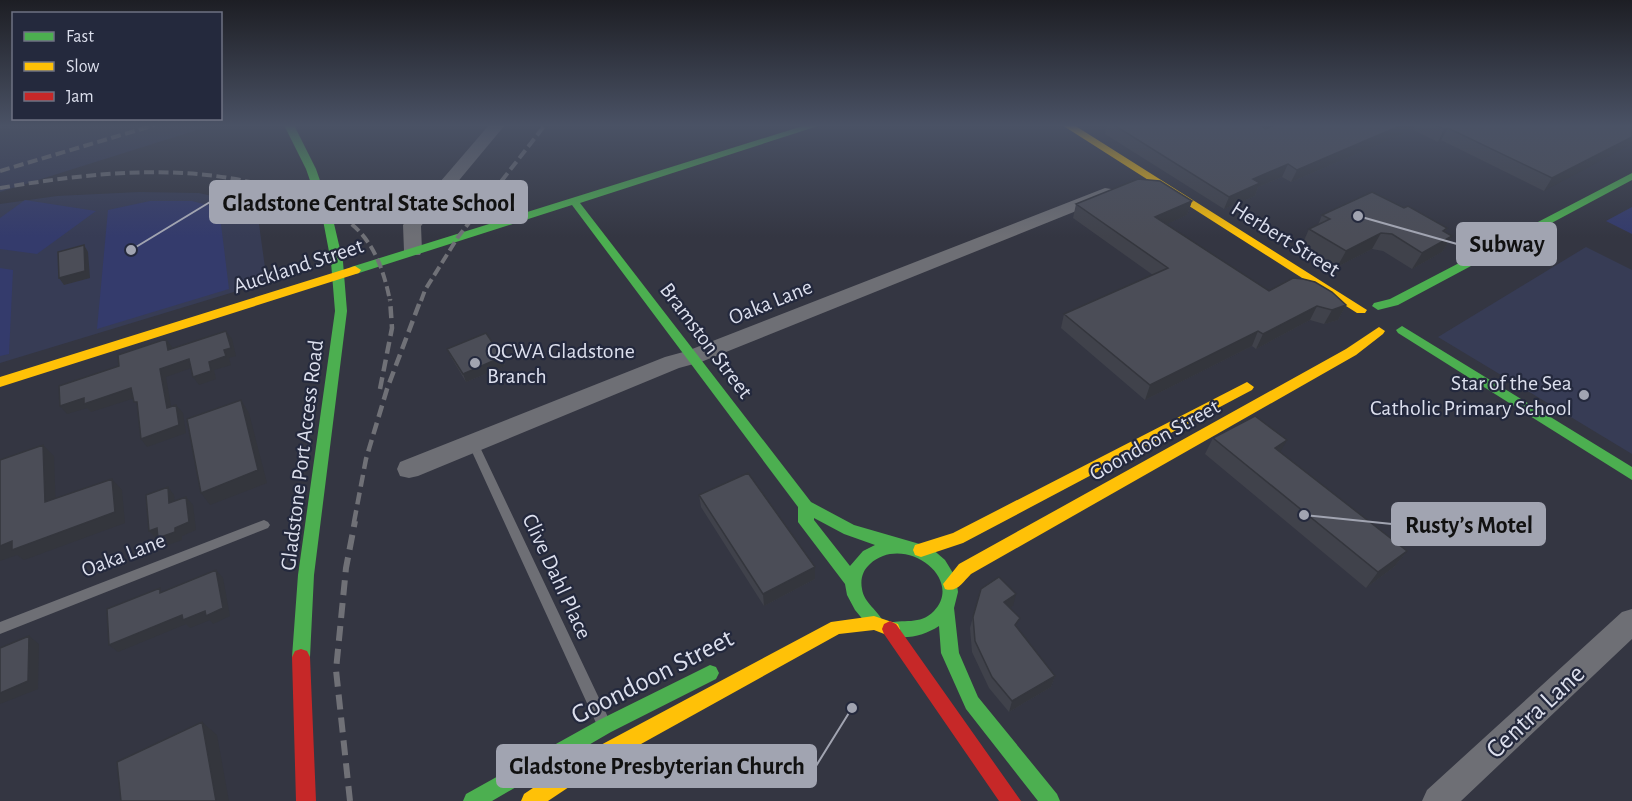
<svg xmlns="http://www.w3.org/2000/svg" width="1632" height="801" viewBox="0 0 1632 801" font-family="'Alegreya Sans',sans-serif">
	<rect width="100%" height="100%" fill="#343642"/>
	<path fill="#373c55" d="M0,125H213L0,192Z
		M139,192L199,193L239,202L258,217L267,282L0,363V204L57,196Z
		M1586,247L1632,270V454L1438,337Z"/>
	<path fill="#343b6c" d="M25,200L96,211L37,254L0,249V218Z
		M150,201H192L219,208L229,289L97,329L108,210Z
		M1632,207V234L1606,221Z
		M0,268L13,270L9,354L0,356Z"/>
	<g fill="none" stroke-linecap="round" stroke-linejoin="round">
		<path fill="#6e6f75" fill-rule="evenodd" d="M473,439L477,440L478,443L607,715L609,720L607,725L602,727L597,725L468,443L469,440Z
			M264,520L268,522L270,525L268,528L0,634V622Z"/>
		<path fill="#6e6f75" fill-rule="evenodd" d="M489,125H505L421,226L422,251L420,255H406L404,251L403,225Z
			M1105,188L1111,189L1114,193L1111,197L701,362L679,368L418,476L409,478L400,476L397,469L400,462L665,357L687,351Z
			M1632,609V639L1461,801H1422L1427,790L1622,612Z"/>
		<path fill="#4caf50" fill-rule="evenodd" d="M284,125H294L316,169L332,215L343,262L347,311L314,575L310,657L307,663L301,665L295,663L292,657L298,575L335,311L331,262L322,215L306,169Z
			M806,125H821L580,203L811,502L854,525L930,547L945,560L956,578L958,592L954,608L959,653L978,697L1057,794L1060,801H1038L966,709L941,653L939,626C924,636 903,641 886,634L884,629L886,624C903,618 920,626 934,611C965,578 904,533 870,564C863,570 860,579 862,589C864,603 878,610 884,623L882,628L876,630L870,628L855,610L847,595L845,584L801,526L798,522V507L572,205L359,273L355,274L349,270L351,267ZM814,518L844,534L875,545L863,551L850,566L814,520Z
			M1632,173V180L1398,305L1378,310L1372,306L1374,303L1390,299Z
			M1402,326L1632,467V480L1398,333L1396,330Z
			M710,665L716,667L719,673L716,679L611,732L492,801H463L466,794L599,720Z"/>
		<path fill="#ffc107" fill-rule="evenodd" d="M1062,125H1074L1367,310L1365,313H1357Z
			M355,266L361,270L359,273L0,387V377Z
			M1379,327L1385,331L1383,334L1356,355L971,574C963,582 957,593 945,589L943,584L959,564L1346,349Z
			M1247,382L1254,387L1252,390L963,543L921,557L915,555L913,550L915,545L953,533Z
			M874,616L898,624L900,629L898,634L892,637L874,630L839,634L596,769L548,801H521L524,794L582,755L831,622Z"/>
		<path fill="#c62828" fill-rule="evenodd" d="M890,621L896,624L1021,801H999L884,634L882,629L884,624Z
			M301,649L307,651L310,657L316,801H296L292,657L295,651Z"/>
		<path stroke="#707177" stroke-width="4" stroke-dasharray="10 4.5" stroke-linecap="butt" d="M0,171L155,125
			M0,188C101,171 203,160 300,197C321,205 344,215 359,231C377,250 385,276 390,301
			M421,301L425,290L458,237L545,125"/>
		<path stroke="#707177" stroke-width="4.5" stroke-dasharray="12 6" stroke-linecap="butt" d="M380,389L392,328L390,299
			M354,522L366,459L387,389L421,299"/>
		<path stroke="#707177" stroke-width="6" stroke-dasharray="15 8" stroke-linecap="butt" d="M350,801L336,670L346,568L355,521"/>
	</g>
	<path fill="#40424b" d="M1107,125H1259L1266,129L1275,125H1632L1544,191L1441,140L1438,142L1413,130L1291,182L1282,177L1258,187L1255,196L1224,209L1105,134Z
		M1192,201L1187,215L1166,224L1269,291L1346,305L1338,320L1324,324L1310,320L1256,349L1252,346L1145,400L1061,328L1064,314L1153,275L1073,218L1076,204Z
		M1404,208L1447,228L1445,232L1452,236L1442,252L1412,269L1383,251L1372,249L1337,267L1302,245L1309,229L1318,225L1322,215Z
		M447,349L502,357L505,366L466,382L451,357Z
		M1213,438L1280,452L1407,551L1394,567L1366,588L1205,454Z
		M699,495L815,567V579L764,606L701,507Z
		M1013,606L1010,608L1017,627L1055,676L1051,687L1009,712L989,688L972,652L970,628L973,617Z"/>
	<path fill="#34363d" d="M1402,125H1415L1413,130L1291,182L1297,170Z
		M1448,128L1441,140L1438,142L1444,129Z
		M1632,137V144L1544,191L1552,178Z
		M1288,164L1282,177L1258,187L1255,196L1224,209L1229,197L1253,179Z
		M1192,201L1187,215L1151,231L1155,217Z
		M1447,228L1437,244L1452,236L1442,252L1412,269L1422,253L1443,231Z
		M1381,233L1372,249L1337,267L1346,251Z
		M84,245L88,252L90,278L64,285L59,278Z
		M1346,305L1338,320L1324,324L1332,310Z
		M1317,306L1310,320L1256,349L1263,334Z
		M226,331L232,339L236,356L229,358L231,365L214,370L216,379L199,385L193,377L209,362Z
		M1258,331L1252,346L1145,400L1150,385Z
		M166,339L172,347L174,358L168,350Z
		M502,357L505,366L466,382L463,374Z
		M189,359L194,367L166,377L173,417L167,408L160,369Z
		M131,388L138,397L91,412L87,408L67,414L60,406L84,398Z
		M241,400L249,413L267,483L210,505L201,493Z
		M176,405L183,413L186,433L147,447L141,439Z
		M1287,440L1278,456L1275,448Z
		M43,445L54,456L56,513L45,502Z
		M112,479L122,490L125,523L24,560L17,555L0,561V546Z
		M168,487L174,495L176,512L169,503Z
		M186,497L193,505L196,530L182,536V540L165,546L159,538L157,539L149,531L157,528H175Z
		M1407,551L1394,567L1366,588L1378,572Z
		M815,567V579L764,606L763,594Z
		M216,570L223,578L230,616L213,624L210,620L190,628L186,624L118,652L109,645Z
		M1016,594L1013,606L1001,614L1004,602Z
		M29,636L39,644L38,689L0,704V693Z
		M1055,676L1051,687L1009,712L1012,701Z
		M202,722L217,735L229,801H216Z"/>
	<path fill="#4b4d57" stroke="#34363d" stroke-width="1.5" d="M1114,125H1259L1266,129L1275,125H1402L1297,170L1288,164L1253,179L1260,183L1229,197Z
		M1435,125H1632V137L1552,178L1448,128L1444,129Z
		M1138,179L1160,181L1192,201L1155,217L1269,291L1293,278L1303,279L1315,282L1332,292L1346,305L1332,310L1317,306L1263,334L1258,331L1150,385L1064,314L1168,268L1076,204Z
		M1372,192L1404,208L1408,206L1447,228L1443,231L1452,236L1422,253L1392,234L1381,233L1346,251L1309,229L1330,219L1322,215Z
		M84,245L85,271L59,278L58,252Z
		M226,331L231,348L224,350L226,356L209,362L211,371L193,377L189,359L160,369L167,408L176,405L179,425L141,439L137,402H134L131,388L84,404V398L60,406L59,386L119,366L118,355L166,339L168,350Z
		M486,333L502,357L463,374L447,349Z
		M241,400L258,470L201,493L187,419Z
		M1255,416L1287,440L1275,448L1407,551L1378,572L1213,438Z
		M43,445L45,502L112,479L115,512L12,550V541L0,546V460Z
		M748,473L815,567L763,594L699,495Z
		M168,487L169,503L186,497L189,522L175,528V532L158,538L157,528L149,531L146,495Z
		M216,570L223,608L206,616L205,611L183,620L182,615L109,645L107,609L160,588V593Z
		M999,577L1016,594L1004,602L1020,618L1015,625L1055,676L1012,701L992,677L975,641L973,617L981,589Z
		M29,636L28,681L0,693V648Z
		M202,722L216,801H121L117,762Z"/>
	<linearGradient id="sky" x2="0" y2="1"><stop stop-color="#1d1e24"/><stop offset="0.53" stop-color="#4a5265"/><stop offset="1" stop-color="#4a5265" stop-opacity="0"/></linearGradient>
	<rect width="1632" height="237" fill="url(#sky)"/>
	<g fill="#a1a4b1" stroke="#24293d" stroke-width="2">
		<circle cx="475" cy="363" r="6"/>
		<circle cx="1584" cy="395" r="6"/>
	</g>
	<g text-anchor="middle" stroke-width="4.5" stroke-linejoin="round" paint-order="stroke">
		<g font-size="22" fill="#dcdfed" stroke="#24293d">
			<text transform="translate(1286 238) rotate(32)" y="8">Herbert Street</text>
			<text transform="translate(298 265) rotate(-18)" y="8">Auckland Street</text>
			<text transform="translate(770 301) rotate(-22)" y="8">Oaka Lane</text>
			<text transform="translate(707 340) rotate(53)" y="8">Bramston Street</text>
			<text transform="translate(1154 439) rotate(-29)" y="8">Goondoon Street</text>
			<text transform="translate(301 455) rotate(-83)" y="8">Gladstone Port Access Road</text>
			<text transform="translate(123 554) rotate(-21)" y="8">Oaka Lane</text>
			<text transform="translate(558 576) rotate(65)" y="8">Clive Dahl Place</text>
		</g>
		<g font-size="22" fill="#dcdfed" stroke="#24293d" text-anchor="start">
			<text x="487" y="358">QCWA Gladstone<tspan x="487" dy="25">Branch</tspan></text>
			<text x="1572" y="390" text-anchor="end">Star of the Sea<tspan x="1572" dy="25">Catholic Primary School</tspan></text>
		</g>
		<g font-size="27" fill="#dcdfed" stroke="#24293d">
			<text transform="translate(652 676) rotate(-27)" y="9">Goondoon Street</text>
			<text transform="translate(1535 711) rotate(-43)" y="9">Centra Lane</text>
		</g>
	</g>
	<path fill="none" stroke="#a1a4b1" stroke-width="2" d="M131 250L210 202M1358 216L1457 244M1304 515L1392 524M852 708L816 766"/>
	<g fill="#a1a4b1" stroke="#24293d" stroke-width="2">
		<circle cx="131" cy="250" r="6"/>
		<circle cx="1358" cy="216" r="6"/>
		<circle cx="1304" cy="515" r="6"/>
		<circle cx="852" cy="708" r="6"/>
	</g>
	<g fill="#a1a4b1" stroke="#a1a4b1" stroke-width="2">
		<rect x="210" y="181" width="317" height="42" rx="6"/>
		<rect x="1457" y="223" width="99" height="42" rx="6"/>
		<rect x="1392" y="503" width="153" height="42" rx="6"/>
		<rect x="497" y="745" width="319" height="42" rx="6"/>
	</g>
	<g font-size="24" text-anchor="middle" font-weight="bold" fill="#111">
		<text x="369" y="211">Gladstone Central State School</text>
		<text x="1507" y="252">Subway</text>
		<text x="1469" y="533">Rusty’s Motel</text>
		<text x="657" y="774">Gladstone Presbyterian Church</text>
	</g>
	<rect x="12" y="12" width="210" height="108" fill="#24293d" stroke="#6e7283" stroke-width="1.5"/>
	<rect x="24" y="32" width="30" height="9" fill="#4caf50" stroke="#6e7283" stroke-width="1.5"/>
	<text x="66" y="42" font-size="18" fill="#dcdfed">Fast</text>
	<rect x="24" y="62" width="30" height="9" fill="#ffc107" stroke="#6e7283" stroke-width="1.5"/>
	<text x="66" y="72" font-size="18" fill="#dcdfed">Slow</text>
	<rect x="24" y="92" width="30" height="9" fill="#c62828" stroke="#6e7283" stroke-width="1.5"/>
	<text x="66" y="102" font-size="18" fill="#dcdfed">Jam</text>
</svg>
